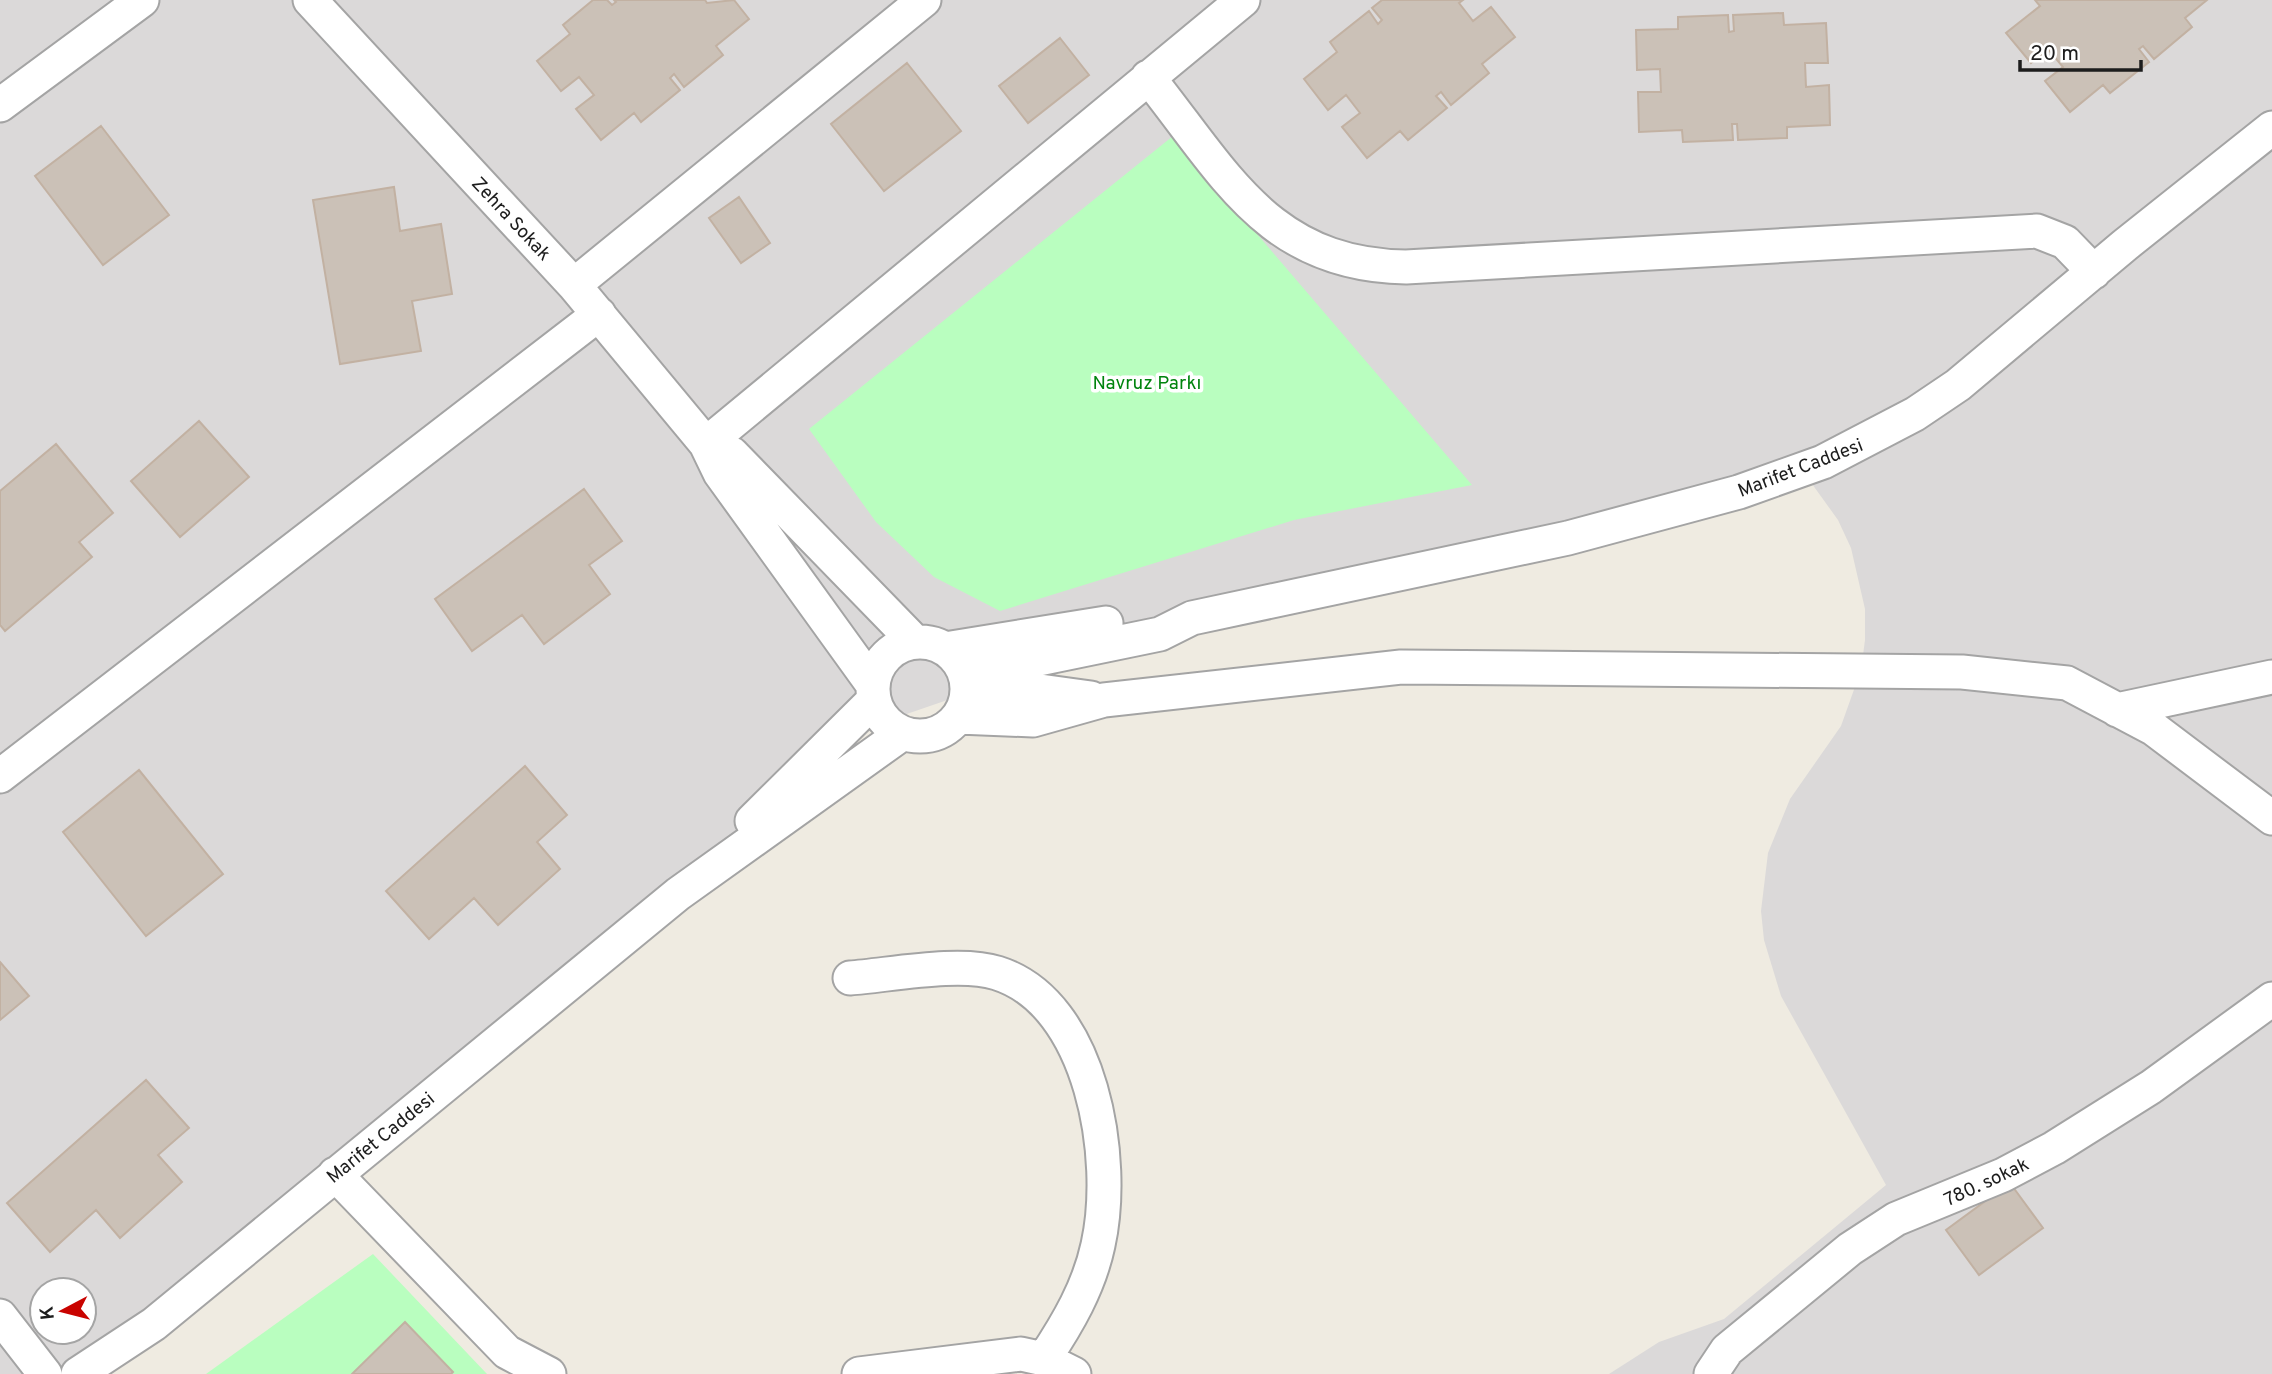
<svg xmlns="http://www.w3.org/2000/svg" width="2272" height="1374" viewBox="0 0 2272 1374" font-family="Overpass,sans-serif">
	<rect width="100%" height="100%" fill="#efebe1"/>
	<path fill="#dbd9d9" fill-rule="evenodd" d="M0,0H2272V1374H1609L1659,1342L1724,1319L1886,1185L1781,996L1764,940L1761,911L1768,853L1790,799L1841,726L1861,670L1865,640V609L1851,548L1838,520L1802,470L962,695L863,729L77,1374H0ZM42,1290H84V1332H42Z"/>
	<path fill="#b9febf" d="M1173,136L1472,485L1294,520L1000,611L934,577L876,522L809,429Z
		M373,1254L487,1374H206Z"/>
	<path fill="#cbc1b7" stroke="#c2b1a2" stroke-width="2" d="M593,0H607L612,5L616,2L614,0H705L707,3L734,0L749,19L716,46L723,55L684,87L674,74L670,78L680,90L641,122L634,113L601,140L576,109L594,95L579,77L561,91L537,61L570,34L563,25Z
		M1382,0H1463L1459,3L1473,21L1491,7L1515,37L1482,64L1489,73L1451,105L1441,92L1436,96L1447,108L1408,140L1400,131L1367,158L1342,127L1360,113L1346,95L1328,110L1304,79L1337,52L1330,42L1369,11L1378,24L1382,20L1372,8Z
		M2035,0H2207L2185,18L2192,27L2154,59L2143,46L2139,49L2149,62L2110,93L2103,85L2070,112L2045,81L2063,67L2048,49L2031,63L2006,33L2040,6Z
		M1783,13L1784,25L1826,23L1828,63H1805L1806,87L1829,85L1830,125L1787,127V138L1738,140L1737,124H1732L1733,140L1683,142L1682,130L1639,132L1638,92H1661L1660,69L1637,70L1636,30L1678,29V17L1728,15L1729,32L1734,31L1733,15Z
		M1060,38L1089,75L1028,123L999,86Z
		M907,63L961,131L884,191L831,124Z
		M101,126L169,215L103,265L35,176Z
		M394,187L400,231L441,224L452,294L412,301L421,351L340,364L313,200Z
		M739,197L770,243L741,263L709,218Z
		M199,421L249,477L180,537L131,481Z
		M56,444L113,513L79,542L92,557L5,631L0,625V491Z
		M584,489L622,541L589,565L610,594L544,644L522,615L472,651L435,599Z
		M525,766L567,815L537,842L560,869L498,925L474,898L429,939L386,891Z
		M139,770L223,874L146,936L63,832Z
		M0,962L29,996L0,1020Z
		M146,1080L189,1128L158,1155L182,1182L120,1238L96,1210L50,1252L7,1203Z
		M2010,1183L2043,1228L1979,1275L1946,1230Z
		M405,1322L453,1372L451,1374H352Z"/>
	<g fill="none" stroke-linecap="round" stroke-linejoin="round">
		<defs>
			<path id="street" d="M310,0L574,285L706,444L720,473L873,685
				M1148,77C1225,173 1268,265 1406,267L2037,231L2065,242L2094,272
				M0,105L142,0
				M574,285L924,0
				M706,444L1243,0
				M706,444L732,454L915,642
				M873 689a47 47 0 1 1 94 0a47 47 0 1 1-94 0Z
				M945,649L1106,623
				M965,674L1160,634L1192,618L1568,538L1739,492L1823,462L1915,414L1958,385L2125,245L2272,128
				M967,689L1040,691L1091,698
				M2117,710L2272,677
				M958,717L1033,720L1104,700L1401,667L1962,672L2067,683L2154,729L2272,818
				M0,776L599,314
				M752,821L874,700
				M850,978C890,975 960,961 997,973C1093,1003 1117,1160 1098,1245C1089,1287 1068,1323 1044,1359
				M335,1174L507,1352L549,1374
				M0,1316L45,1374
				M78,1374L154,1324L678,894L903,733
				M859,1374L1021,1354L1044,1359L1074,1374
				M1711,1374L1727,1350L1850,1249L1896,1219L2003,1175L2054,1148L2151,1087L2272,999"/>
		</defs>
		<use href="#street" stroke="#a4a4a4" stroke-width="37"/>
		<use href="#street" stroke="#fff" stroke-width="33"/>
	</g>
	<g text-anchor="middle" stroke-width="7" stroke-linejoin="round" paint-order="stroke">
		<g font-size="19" fill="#1d1d1d" stroke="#fff">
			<text transform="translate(512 218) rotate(47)" y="7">Zehra Sokak</text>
			<text transform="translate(1800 467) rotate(-21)" y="7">Marifet Caddesi</text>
			<text transform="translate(380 1137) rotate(-39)" y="7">Marifet Caddesi</text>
			<text transform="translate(1986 1181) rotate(-25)" y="7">780. sokak</text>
		</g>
		<g font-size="19" fill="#01840e" stroke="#fff">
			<text x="1147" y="389">Navruz Parkı</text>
		</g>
	</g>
	<g transform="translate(63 1311) rotate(263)"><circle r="33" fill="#ffffff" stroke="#a5a5a5" stroke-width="2"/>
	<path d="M0-5L12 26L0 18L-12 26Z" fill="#c90300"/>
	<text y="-10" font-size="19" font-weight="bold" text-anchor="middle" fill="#1d1d1d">K</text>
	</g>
	<path d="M2020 60v10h121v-10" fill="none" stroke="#1d1d1d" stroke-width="3.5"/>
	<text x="2030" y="60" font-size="21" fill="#1d1d1d" stroke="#ffffff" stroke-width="5" paint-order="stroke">20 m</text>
</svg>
